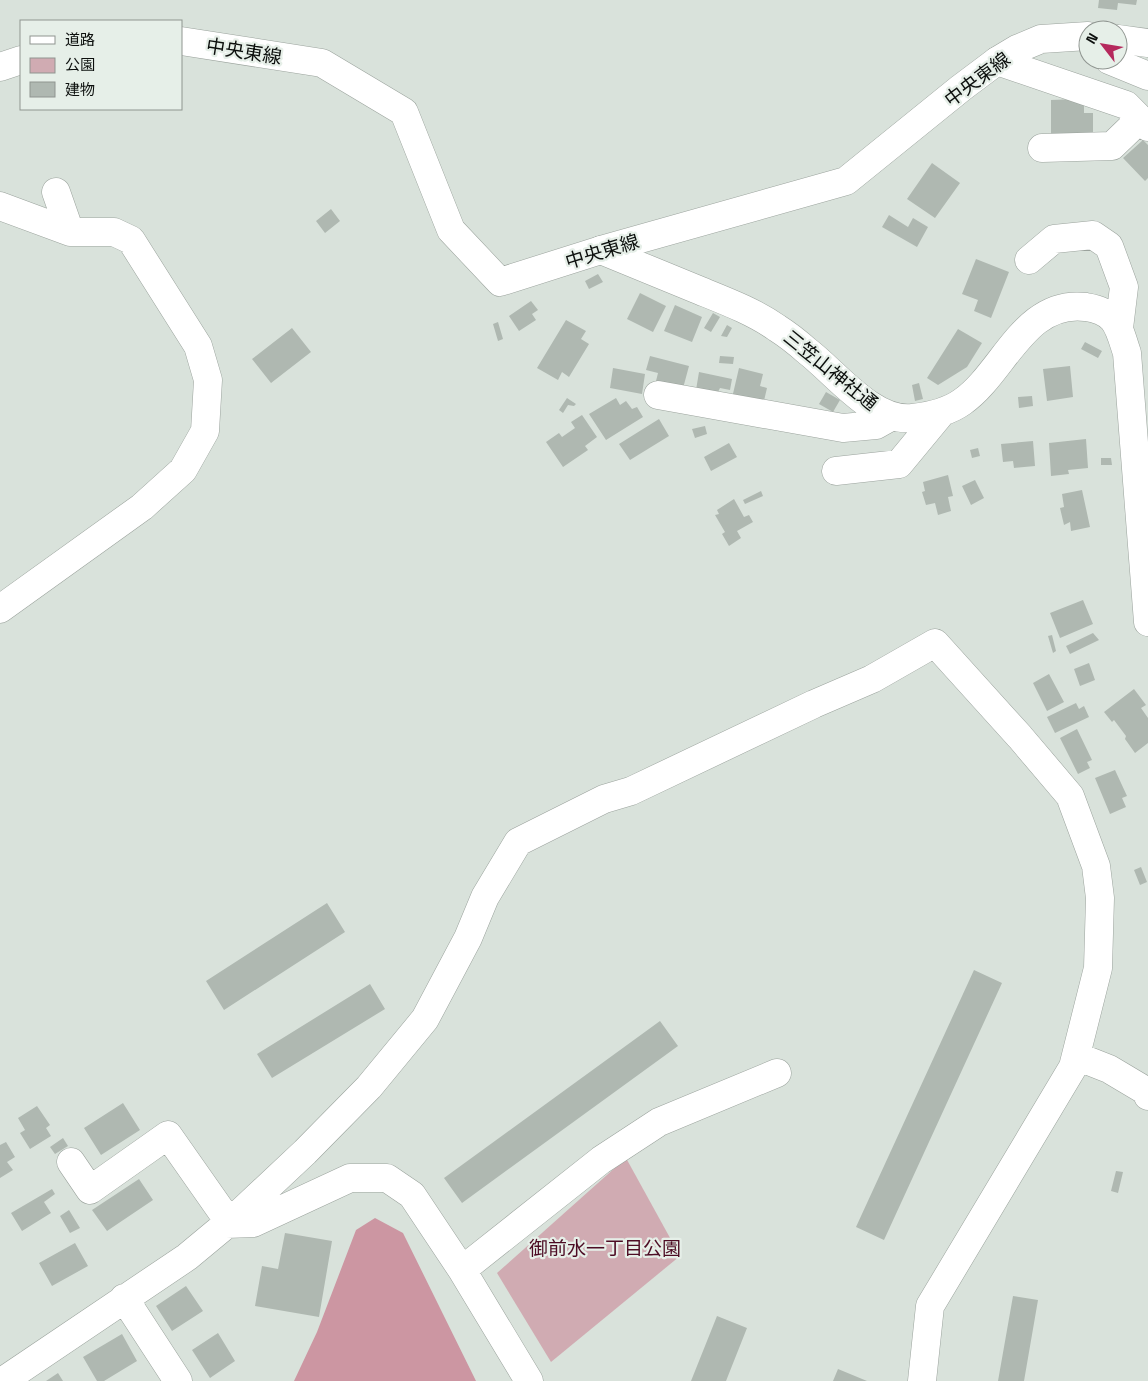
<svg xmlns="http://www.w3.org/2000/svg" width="1148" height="1381" viewBox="0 0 1148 1381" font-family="'Space Grotesk','Noto Sans JP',sans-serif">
	<rect width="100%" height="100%" fill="#d9e2db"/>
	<path fill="#d0abb2" d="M626,1158L680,1256L551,1362L497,1273Z"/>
	<path fill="#cc96a2" d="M375,1218L403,1233L476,1381H294L317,1332L356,1230Z"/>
	<path fill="#afb8b1" d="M1099,0H1137L1136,5L1118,3L1117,10L1098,8Z
		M1076,99L1084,103V113H1093V137H1051V100Z
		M1143,140L1148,145V178L1145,181L1123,158Z
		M932,163L960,183L935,218L907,199Z
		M331,209L340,221L325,233L316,221Z
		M889,215L908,227L913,218L928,227L917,247L882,227Z
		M976,259L1009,272L991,318L974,311L978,300L962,294Z
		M598,274L603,282L589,289L585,281Z
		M640,293L666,306L653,332L627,319Z
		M531,301L538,310L532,314L536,320L519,331L509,316Z
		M675,305L702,317L692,342L664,331Z
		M713,313L720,317L711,332L704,328Z
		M566,320L586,331L581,339L589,344L569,377L562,372L558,380L537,368Z
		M498,322L503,339L498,341L493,324Z
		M727,325L732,328L727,337L721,336Z
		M292,328L311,352L271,383L252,359Z
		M958,329L982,343L967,367L938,385L927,378Z
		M1085,342L1102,351L1098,358L1081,349Z
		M650,356L689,366L682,392L655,385L658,373L646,370Z
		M720,356L734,357L733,364L719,363Z
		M1070,366L1073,397L1047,401L1043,369Z
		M613,368L645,374L642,394L610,388Z
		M739,368L763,374L760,386L767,388L763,405L732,398Z
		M699,372L732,379L730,390L720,388L717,394L696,390Z
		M919,383L923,399L915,401L912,385Z
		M826,392L840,400L833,412L819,404Z
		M1032,396L1033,406L1019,408L1018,397Z
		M567,398L576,404L574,406L568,405L563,413L559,410Z
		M616,398L620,405L626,401L632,409L637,407L643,417L606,440L589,414Z
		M582,415L597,437L585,446L588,450L563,467L546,442L559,433L562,437L575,428L571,422Z
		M659,419L669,436L630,460L619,444Z
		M705,426L707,434L695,438L692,429Z
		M1086,439L1088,468L1068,470L1069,474L1051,476L1049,443Z
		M1033,441L1035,466L1014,468L1013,461L1003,462L1001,444Z
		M729,443L737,457L711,471L704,457Z
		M978,448L980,456L972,458L970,450Z
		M1101,458H1111L1112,465H1101Z
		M948,475L953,496L948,497L951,511L938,515L935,503L926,505L922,492L925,491L923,482Z
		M975,480L984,498L971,505L962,486Z
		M1082,490L1090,527L1071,531L1070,522L1064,525L1060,508L1064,507L1062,494Z
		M761,491L763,496L745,504L743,500Z
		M734,499L744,517L749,515L753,522L737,531L741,538L729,546L722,534L725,532L715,515L719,514L717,510Z
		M1083,600L1093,624L1060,638L1050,613Z
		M1093,633L1099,640L1070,654L1066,646Z
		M1052,635L1056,651L1053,653L1048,636Z
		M1089,663L1095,680L1080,686L1074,669Z
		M1049,674L1064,702L1047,711L1033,683Z
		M1134,689L1146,705L1141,708L1148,718V743L1135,753L1125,739L1126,736L1114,720L1112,722L1104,712Z
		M1076,703L1079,709L1084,706L1089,717L1055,733L1047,717Z
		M1077,729L1092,760L1087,762L1090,768L1078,774L1060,738Z
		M1115,770L1127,796L1122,798L1126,807L1110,814L1095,778Z
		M1141,867L1147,882L1140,885L1134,870Z
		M327,903L345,932L224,1010L206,981Z
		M974,970L1002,983L884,1240L856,1227Z
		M370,984L385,1009L272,1078L257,1054Z
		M660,1021L678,1046L462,1203L444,1178Z
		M123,1103L140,1130L101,1155L84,1128Z
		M37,1106L50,1125L46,1128L51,1136L30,1149L20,1133L25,1130L18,1118Z
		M63,1138L68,1146L55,1154L50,1147Z
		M6,1142L15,1157L7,1162L13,1170L0,1178V1145Z
		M1116,1171L1123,1172L1118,1193L1111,1191Z
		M139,1179L153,1200L107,1231L92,1210Z
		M52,1189L55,1194L44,1202L51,1213L22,1231L11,1213Z
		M69,1210L80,1228L70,1233L60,1216Z
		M285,1233L332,1241L319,1317L255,1306L262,1266L278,1269Z
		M75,1243L88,1266L52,1286L39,1263Z
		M186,1286L203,1311L172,1331L156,1306Z
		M1013,1296L1038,1300L1024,1381H998Z
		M717,1316L747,1328L726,1381H691Z
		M218,1333L235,1361L210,1378L192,1350Z
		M122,1334L137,1361L104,1381H97L83,1357Z
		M838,1369L867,1381H833Z
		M58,1373L63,1381H46Z"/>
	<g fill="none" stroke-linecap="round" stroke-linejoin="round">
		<defs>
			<path id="minor" d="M1109,60L1148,76
				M997,61L1126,105L1148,127
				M1042,148L1112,146L1140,119
				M56,192L70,232
				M0,206L70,232H114L131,240L198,346L208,380L205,431L183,470L142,507L0,609
				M601,250C633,263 664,276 696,289C723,300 753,311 777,328C788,335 798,343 807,351C836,373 873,423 913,418C930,416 948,412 962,402C1004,373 1024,299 1086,307C1117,312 1118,326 1127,353L1148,622
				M1029,260L1054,239L1093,235L1109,246L1124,287L1119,328
				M658,395L843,428L876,425L892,416
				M836,471L899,464L942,412
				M1076,1056L1109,1069L1146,1091L1148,1096
				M71,1162L90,1190L168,1135L229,1222
				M226,1224L253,1223L350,1178H387L412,1195L462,1270L529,1381
				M462,1270L601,1160L659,1122L777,1073
				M124,1298L178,1381
				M3,1381L187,1257L240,1213L305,1152L369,1087L425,1019L468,938L485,897L518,842L604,799L631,791L814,704L872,679L935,643L1020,737L1070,796L1096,866L1100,898L1098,968L1073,1067L930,1306L922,1381"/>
			<path id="major" d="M1118,39L1148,43
				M181,41L322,63L404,112L451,230L500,282L601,250L846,181L961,88L997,61L1017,49L1041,39L1088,36
				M0,67L21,60"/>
		</defs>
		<use href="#minor" stroke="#9ba39d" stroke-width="29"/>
		<use href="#major" stroke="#9ba39d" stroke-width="29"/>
		<use href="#minor" stroke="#fff" stroke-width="28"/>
		<use href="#major" stroke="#fff" stroke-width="28"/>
	</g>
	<g text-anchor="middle" stroke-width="4.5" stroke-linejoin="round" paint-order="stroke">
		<g font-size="19" fill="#0c0f0d" stroke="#e6efe8">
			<text transform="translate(244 51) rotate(9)" y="7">中央東線</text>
			<text transform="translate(977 79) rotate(-37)" y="7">中央東線</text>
			<text transform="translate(602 251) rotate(-17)" y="7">中央東線</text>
			<text transform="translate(831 370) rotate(39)" y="7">三笠山神社通</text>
		</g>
		<g font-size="19" fill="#4d0c24" stroke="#e6efe8">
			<text x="605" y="1255">御前水一丁目公園</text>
		</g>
	</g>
	<rect x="20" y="20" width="162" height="90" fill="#e6efe8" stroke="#8f9590"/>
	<rect x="30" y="36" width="25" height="8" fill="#ffffff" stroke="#8f9590"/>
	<text x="65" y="45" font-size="15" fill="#0c0f0d">道路</text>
	<rect x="30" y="58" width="25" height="15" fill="#d0abb2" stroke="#8f9590"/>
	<text x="65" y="70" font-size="15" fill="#0c0f0d">公園</text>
	<rect x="30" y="82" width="25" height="15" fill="#afb8b1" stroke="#8f9590"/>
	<text x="65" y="95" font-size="15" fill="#0c0f0d">建物</text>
	<g transform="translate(1103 45) rotate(301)"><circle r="24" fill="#e6efe8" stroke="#8f9590"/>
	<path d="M0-4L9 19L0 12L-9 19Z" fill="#b5285c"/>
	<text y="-8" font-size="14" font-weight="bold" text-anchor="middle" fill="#0c0f0d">N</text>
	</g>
</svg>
